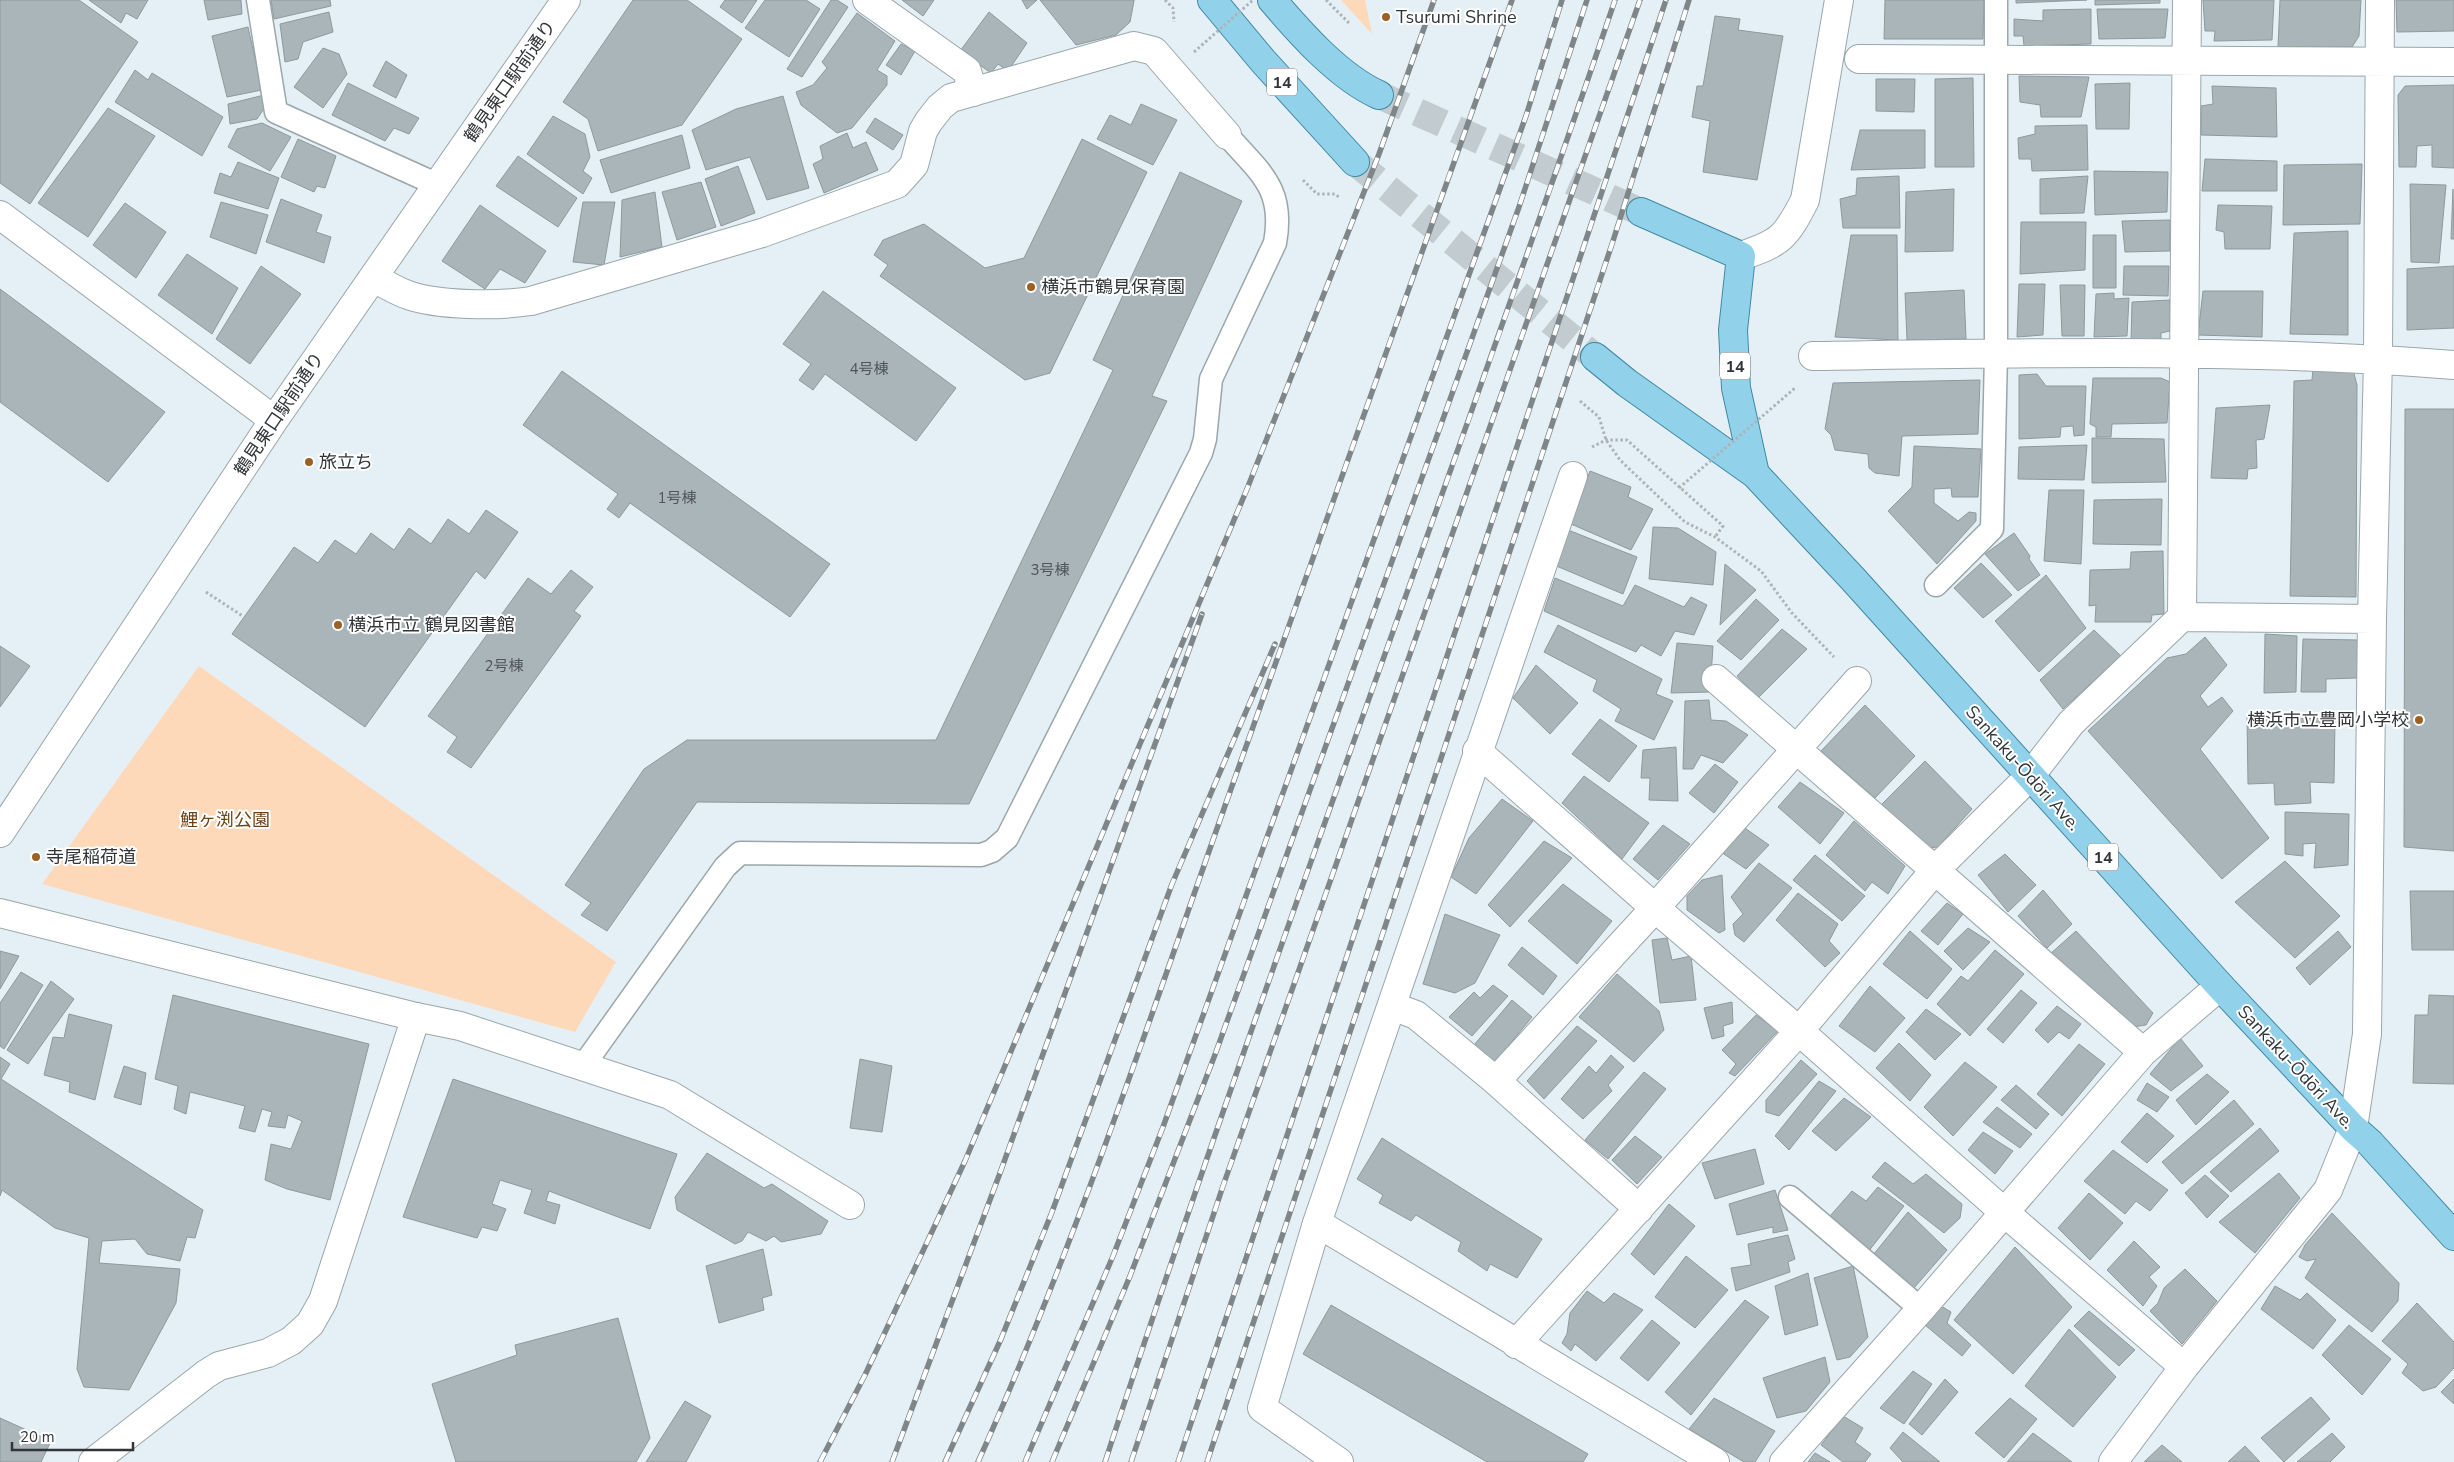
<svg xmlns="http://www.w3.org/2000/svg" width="2454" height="1462" viewBox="0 0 2454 1462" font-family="'Nunito Sans','Noto Sans JP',sans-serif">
	<rect width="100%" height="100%" fill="#e5f0f6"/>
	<path fill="#fdd8b9" d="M1341,0H1365L1372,34Z
		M199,666L616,962L575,1032L42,884Z"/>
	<path fill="#aab5ba" stroke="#8e989d" d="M0,0H79L138,42L30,204L0,183Z
		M89,0H148L137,19L126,13L121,23Z
		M204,0H241L242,14L208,20Z
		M271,0H330L331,6L274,19Z
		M633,0H687L742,39L682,125L598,151L588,119L563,102Z
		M725,0H757L742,23L720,7Z
		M765,0H806L820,9L789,57L745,28Z
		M831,0H837L848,7L802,77L787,69Z
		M902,0H934L923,16Z
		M1022,0H1037L1027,9Z
		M1040,0H1134V1L1130,22L1116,35L1076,45Z
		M1885,0H1984L1983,39H1884Z
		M2016,0H2087L2016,3Z
		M2095,0H2160V3L2095,5Z
		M2203,0H2274L2272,40L2214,41L2215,31H2205Z
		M2280,0H2361L2359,36L2352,47H2278Z
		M2396,0H2454V31L2397,32Z
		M2091,9V44L2024,46L2023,36H2014V19L2043,21V10Z
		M2097,9H2168L2165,38L2099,39Z
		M329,12L333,32L303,42L298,59L285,62L280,24Z
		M989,12L1027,43L1008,71L998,64L991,73L960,51Z
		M857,13L895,41L877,70L887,76V85L852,128L837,133L801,105L796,92L813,85L827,68L822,62Z
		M1715,16L1740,19L1738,30L1783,36L1757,180L1703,172L1710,121L1692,117L1697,86H1703Z
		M248,27L262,90L227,97L212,36Z
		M901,44L915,51L901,75L886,65Z
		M323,48L339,54L347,74L323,108L294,87Z
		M386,61L407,75L396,98L373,86Z
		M135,70L148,80L152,73L223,117L202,156L115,102Z
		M2019,76L2089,77L2081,117H2041L2040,105L2020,102Z
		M1973,78L1974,167H1935V79Z
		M1876,79H1915L1914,112L1876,111Z
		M348,83L419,118L409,134L394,128L385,141L332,115Z
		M2130,83L2129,129H2096L2095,84Z
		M2454,85V168L2432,167V145L2417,146L2416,167H2399L2398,95L2405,86Z
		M2212,86L2276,88L2277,137L2201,135V106L2213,104Z
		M264,95L265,107L257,119L230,124L228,104Z
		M783,96L809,188L767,200L750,157L706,170L692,130L736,109Z
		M1141,104L1177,120L1153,165L1097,139L1110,115L1131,125Z
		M108,108L155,136L88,237L38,203Z
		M553,116L585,134L590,157L583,171L592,178L583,194L527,154Z
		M875,118L903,135L893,150L866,132Z
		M262,123L291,137L270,171L228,147L237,129Z
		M2087,125L2088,170L2032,171L2031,159H2019L2018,138L2035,134V126Z
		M1860,130H1925V168L1851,170Z
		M847,133L853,148L866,142L878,170L824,193L813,164L823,159L820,146Z
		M682,135L690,168L611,193L600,160Z
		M298,139L336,156L325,188L317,186L314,192L281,177Z
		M1082,139L1147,172L1050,373L1025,380L880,276L888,265L874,255L883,240L924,224L985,268L1024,258Z
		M518,156L577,198L558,227L496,186Z
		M2205,159L2277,161V191H2202Z
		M238,162L279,178L268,209L214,193L220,173L231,177Z
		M2362,164L2360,224L2283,225L2284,165Z
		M738,166L755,213L721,226L705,179Z
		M2094,171L2168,172L2167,212L2095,215Z
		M1180,172L1242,201L1152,396L1167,401L969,804L697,802L607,931L581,915L591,903L565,885L644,769L687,740H936L1113,370L1093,360Z
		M1899,176L1900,228H1843L1840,199L1856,195L1857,178Z
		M2088,176L2084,213L2040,214V179Z
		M701,182L716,227L677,240L662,192Z
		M2410,184L2446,185L2439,263L2411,262Z
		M1954,189L1953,251L1905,252L1906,192Z
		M2453,189L2454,239H2451Z
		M655,192L662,247L620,257L622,200Z
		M281,199L322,215L316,232L331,237L324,263L266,242Z
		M221,202L268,215L256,254L210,237Z
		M583,202H615L604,265L573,262Z
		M125,203L166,232L136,278L93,245Z
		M480,205L546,251L525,283L500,269L485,289L442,261Z
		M2218,205L2272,206L2270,249H2225L2224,232L2216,230Z
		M2170,220V251L2125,252L2122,221Z
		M2021,222H2086L2085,270L2020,274Z
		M2348,231V335L2290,334L2294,233Z
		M1851,235H1897L1898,340L1835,337Z
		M2093,235H2116V288H2093Z
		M187,254L238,288L212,334L158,295Z
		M261,266L301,294L250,364L216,339Z
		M2124,266H2169L2168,296L2123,295Z
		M2454,266V328L2407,330V269Z
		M2019,284H2045L2043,335L2017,337Z
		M2060,285H2085L2084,336H2062Z
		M0,289L165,412L108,482L0,402Z
		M1964,290L1966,339L1907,340L1905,293Z
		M823,291L956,388L916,441L825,374L813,390L799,380L811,364L783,344Z
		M2203,291H2263L2262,337L2198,335Z
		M2114,293V299L2129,298L2127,336L2094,337L2096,294Z
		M2170,300V331L2161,333V341L2131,342L2132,302Z
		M2313,368L2353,370L2357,385L2356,597L2290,596L2294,381L2312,380Z
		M562,371L830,564L790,617L630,503L619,518L607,509L618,494L523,425Z
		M2037,374L2046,386H2086L2084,435L2074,436L2073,426L2061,427L2060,437L2019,439V375Z
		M2093,378H2161L2170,382L2167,423L2112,424L2111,437H2096V427L2090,424Z
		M1980,380L1978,434L1902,436L1899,476L1875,473L1869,468L1868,454L1835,450L1831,435L1825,429L1833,383Z
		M2270,405L2264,439L2256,440L2257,468L2248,469L2247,479L2211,478L2216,408Z
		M2405,409H2454V851L2404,847Z
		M2092,438L2164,439L2166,482L2092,483Z
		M2087,445L2084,480L2018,479L2019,447Z
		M1914,446L1981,449L1978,497H1952L1951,488L1934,489V503L1958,521L1969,512L1976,513V521L1937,564L1888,511L1912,487Z
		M1590,471L1631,487L1628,497L1653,509L1631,550L1571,524Z
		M2049,490H2084L2081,564L2044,561Z
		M2162,499L2161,545L2093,544L2094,500Z
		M486,510L518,532L485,579L476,571L365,727L232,634L294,547L318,563L335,540L356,554L371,533L394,550L409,528L431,544L448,519L469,534Z
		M1653,527L1678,528L1716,552L1713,585L1649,579Z
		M1568,530L1637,557L1623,594L1554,565Z
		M2014,533L2030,556L2029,559L2040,575L2018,591L1985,554Z
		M2163,551L2164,614L2152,615L2151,622H2095L2096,605L2089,606L2090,570L2130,569L2131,552Z
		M1981,563L2012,595L1983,618L1954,588Z
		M1725,564L1756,590L1720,625Z
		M571,570L593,587L574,611L581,616L471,768L447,752L457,737L428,716L528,578L551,594Z
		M2046,575L2086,628L2039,672L1995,621Z
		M1555,578L1623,606L1635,585L1684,607L1691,597L1707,605L1694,635L1675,631L1661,656L1641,645L1636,652L1544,611Z
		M1756,599L1779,620L1741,660L1717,641Z
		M1558,625L1662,679L1656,694L1673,701L1654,740L1615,721L1621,709L1593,691L1597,680L1544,652Z
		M1782,629L1807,649L1758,698L1737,676Z
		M2094,630L2121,656L2063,709L2040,680Z
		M2265,634L2297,636L2296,692L2264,693Z
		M2205,637L2227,665L2200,696L2208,707L2222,697L2233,711L2200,749L2269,838L2222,879L2088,731L2167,658L2186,654Z
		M2303,639L2359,640L2357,678L2326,679V692H2301Z
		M1677,643L1713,646L1710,692L1671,693Z
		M0,646L30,666L0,707Z
		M1536,665L1578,703L1550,734L1513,698Z
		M1709,700L1711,720L1726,721L1748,735L1723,763L1701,755L1693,769H1683L1685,701Z
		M1865,705L1915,756L1875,798L1821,751Z
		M2247,717L2335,719L2334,783L2310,782L2311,803L2275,805L2274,783L2248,784Z
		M1600,719L1637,746L1609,782L1572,754Z
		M1676,747L1678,801L1649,800L1650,778H1641L1643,750Z
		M1925,761L1972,809L1938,847L1925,848L1881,805Z
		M1715,764L1738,782L1714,813L1689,793Z
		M1584,776L1649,823L1622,859L1562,803Z
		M1800,782L1844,813L1820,844L1778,807Z
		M1502,799L1533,821L1476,894L1451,877L1469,838Z
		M2285,812L2349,814L2348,865L2314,868L2316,843L2303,844V856L2285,854Z
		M1854,821L1905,866L1888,894L1872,882L1865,891L1826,855Z
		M1663,825L1690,844L1658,880L1633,859Z
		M1742,826L1769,845L1746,869L1721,852Z
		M1544,841L1572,858L1510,927L1488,905Z
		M2005,854L2036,885L2008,912L1978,875Z
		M1815,855L1865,896L1842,921L1793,880Z
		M2285,861L2340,916L2295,958L2235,902Z
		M1759,863L1792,888L1744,942L1735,935L1733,924L1743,914L1731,897Z
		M1722,875L1725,930L1719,933L1687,910V896L1702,880Z
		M1563,884L1612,921L1577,964L1528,921Z
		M2043,890L2072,924L2047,948L2018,916Z
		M2410,891H2454V950H2412Z
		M1798,893L1838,924L1829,941L1840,953L1825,967L1776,920Z
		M1947,903L1963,914L1938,945L1921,931Z
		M1445,914L1500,935L1475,983L1455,993L1423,984Z
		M1968,928L1990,942L1963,970L1944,951Z
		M1910,931L1952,969L1927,999L1883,964Z
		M2076,931L2153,1013L2146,1025L2132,1027L2050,954Z
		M2338,931L2351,947L2310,985L2296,968Z
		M1667,938L1672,960L1691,956L1696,1000L1660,1003L1652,940Z
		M1522,947L1557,976L1543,995L1508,965Z
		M1995,950L2024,974L1970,1036L1937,1004L1961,976L1968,981Z
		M0,951L19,956L0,989Z
		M21,972L43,985L4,1049L0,1046V1003Z
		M1617,974L1659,1011L1664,1030L1634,1062L1579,1017Z
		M51,981L74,999L28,1064L7,1050Z
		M1493,985L1508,996L1472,1036L1449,1017L1474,992L1480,998Z
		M1870,986L1905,1018L1875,1052L1839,1026Z
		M2021,990L2037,1003L2003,1043L1987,1029Z
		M173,995L369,1044L330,1200L287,1189L265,1180L271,1144L291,1149L302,1121L288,1115L285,1128L268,1126L272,1112L262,1109L255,1132L239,1128L245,1106L190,1092L186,1114L174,1109L178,1086L155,1079Z
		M2429,995L2454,996V1084L2413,1083L2415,1015H2428Z
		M1512,1000L1532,1017L1495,1062L1474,1045Z
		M1732,1002L1733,1023L1723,1026L1724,1036L1712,1039L1704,1008Z
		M2057,1006L2081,1024L2069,1039L2059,1032L2048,1043L2035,1030Z
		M1926,1009L1961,1034L1935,1060L1906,1032Z
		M69,1014L112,1025L95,1100L69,1092L70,1082L44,1075L53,1037L64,1038Z
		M1756,1015L1778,1031L1735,1076L1729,1073L1736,1064L1722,1050Z
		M1577,1026L1597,1041L1544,1099L1527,1081Z
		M2180,1038L2203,1066L2171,1091L2150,1074Z
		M1899,1043L1931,1075L1910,1101L1876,1068Z
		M2079,1044L2105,1064L2062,1116L2037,1094Z
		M1611,1055L1624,1067L1608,1085L1612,1091L1583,1119L1561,1099L1589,1066L1596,1073Z
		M0,1057L10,1064L1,1079L203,1210L195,1238L187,1237L180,1261L147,1254L135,1239L102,1241L99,1263L180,1269L176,1303L129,1390L84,1387L77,1369L89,1238L55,1228L2,1190L0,1196Z
		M860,1059L892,1066L882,1132L850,1128Z
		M1801,1060L1817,1074L1779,1116L1766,1112V1100Z
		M1965,1062L1997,1087L1953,1136L1924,1107Z
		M124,1066L146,1073L141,1105L114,1097Z
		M1644,1072L1666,1089L1608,1159L1585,1140Z
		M2207,1074L2229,1092L2196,1125L2176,1100Z
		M453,1079L677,1154L650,1229L549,1191L546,1201L560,1205L555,1224L524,1213L532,1190L500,1180L492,1204L506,1209L497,1231L482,1227L477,1238L403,1217Z
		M1819,1081L1836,1091L1789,1150L1775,1136Z
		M2147,1083L2169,1097L2157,1112L2137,1100Z
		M2016,1085L2049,1114L2036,1129L2001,1100Z
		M1844,1098L1871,1117L1836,1151L1812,1131Z
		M2234,1100L2254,1124L2182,1184L2162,1162Z
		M1997,1107L2032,1134L2020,1148L1983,1122Z
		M2147,1113L2174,1136L2147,1163L2121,1142Z
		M2260,1128L2279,1151L2231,1192L2210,1172Z
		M1983,1132L2013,1151L1995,1174L1968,1150Z
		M1635,1136L1662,1157L1637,1184L1612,1160Z
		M1382,1138L1542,1239L1517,1278L1490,1264L1487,1271L1458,1251L1461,1242L1416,1215L1411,1221L1379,1203L1383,1195L1357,1179Z
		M1755,1149L1764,1184L1715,1199L1702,1163Z
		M2113,1150L2168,1190L2150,1211L2136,1201L2125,1214L2084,1181Z
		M707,1153L764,1188L772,1184L828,1221L821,1234L781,1242L774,1236L766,1241L748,1232L742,1241L735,1244L677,1210L675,1197Z
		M1885,1162L1913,1184L1926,1174L1962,1204L1960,1218L1944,1233L1872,1177Z
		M2279,1173L2300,1198L2255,1253L2219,1222Z
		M2205,1175L2229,1196L2207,1218L2185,1193Z
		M1878,1187L1904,1206L1868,1252L1830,1216L1852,1191L1866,1201Z
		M1775,1190L1788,1230L1773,1233V1227L1737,1235L1729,1204Z
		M2089,1193L2123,1223L2090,1260L2058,1228Z
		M1669,1204L1695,1226L1654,1275L1631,1254Z
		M1908,1212L1947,1250L1914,1288L1873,1255Z
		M2332,1213L2399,1283L2398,1301L2372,1332L2305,1278L2316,1259L2307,1261L2299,1257L2305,1245Z
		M1788,1235L1795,1259L1788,1262L1790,1272L1736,1291L1731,1268L1751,1265L1748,1244Z
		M2134,1241L2160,1267L2149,1277L2157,1286L2143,1306L2107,1270Z
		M2015,1247L2072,1307L2013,1374L1954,1320Z
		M763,1249L772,1295L762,1298L764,1310L719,1323L706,1266Z
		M1686,1256L1728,1290L1695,1328L1655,1297Z
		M1853,1266L1868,1337L1850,1357L1837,1360L1814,1278Z
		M2185,1269L2217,1301L2182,1344L2150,1311L2158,1303L2164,1288Z
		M1808,1273L1818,1325L1785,1335L1775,1286Z
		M2275,1286L2300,1300L2307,1293L2336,1320L2313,1349L2261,1309Z
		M1587,1291L1604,1303L1614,1293L1643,1310L1596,1361L1575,1344L1571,1351L1562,1343L1567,1334L1570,1313Z
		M1745,1300L1769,1317L1691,1415L1665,1392Z
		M2417,1303L2454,1342V1368L2436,1387L2423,1391L2402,1373L2408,1364L2382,1341Z
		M1331,1305L1588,1454L1583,1462H1487L1303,1354Z
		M1941,1306L1951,1312L1947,1323L1971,1345L1962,1356L1925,1325Z
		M2089,1311L2135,1350L2119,1366L2074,1326Z
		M618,1318L650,1438L636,1462H456L432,1384L517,1355L515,1345Z
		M1652,1320L1680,1343L1648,1381L1620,1358Z
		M2349,1325L2391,1359L2362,1395L2322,1355Z
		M2069,1329L2116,1377L2073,1427L2025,1386Z
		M1825,1357L1830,1382L1806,1411L1777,1418L1763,1378Z
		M1913,1371L1932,1384L1904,1424L1880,1408Z
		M1945,1379L1958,1392L1922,1435L1909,1424Z
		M2454,1379V1404L2441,1392Z
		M2311,1397L2330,1419L2284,1462L2261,1438Z
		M1714,1398L1775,1431L1755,1462H1744L1689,1429Z
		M2010,1398L2037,1419L2004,1458L1975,1433Z
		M685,1401L711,1416L686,1462H646Z
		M1843,1416L1863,1428L1855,1442L1871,1454L1865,1462H1843L1821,1445Z
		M0,1418L51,1441L41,1462H0Z
		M1903,1432L1940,1462H1903L1890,1448Z
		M2033,1433L2072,1462H2007Z
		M2332,1433L2345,1447L2330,1462H2297Z
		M2162,1445L2182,1462H2144Z
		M2245,1446L2260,1462H2228Z
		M1815,1453L1830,1462H1808Z"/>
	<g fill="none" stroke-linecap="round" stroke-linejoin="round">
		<path stroke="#c1cbd0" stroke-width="28" stroke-dasharray="28 14" stroke-linecap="butt" d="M1379,95L1641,212
			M1355,162L1595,357"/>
		<defs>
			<path id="service" d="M258,0L276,112L438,185
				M1936,585L1992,529L1996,354V0
				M583,1066L725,867L740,853L981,855L992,851L1007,838L1201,453L1205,439L1211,379L1275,243C1285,188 1260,173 1227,135
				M1790,1197L1921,1309"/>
			<path id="minor" d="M867,0L967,71L973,92
				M2187,0L2182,617L2372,619
				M1859,59L2454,62
				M1741,256C1781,243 1786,237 1805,200L1839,0
				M1813,356C2026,353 2241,348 2454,365
				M1716,679L2143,1052
				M1477,751L1655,908L1799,1031L2004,1212L2184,1367
				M1392,1006L1416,1015L1496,1081L1639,1209
				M1496,1081L1655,908L1857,681
				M1317,1223L1715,1462
				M1516,1344L1799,1031L1935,870L2030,776L2071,723L2182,617
				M93,1462L206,1374L219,1366L268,1353L291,1341L310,1324L323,1301L416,1017L460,1026L670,1095L850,1205
				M1339,1462L1262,1408L1317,1223L1573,476
				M1784,1462L1921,1309L2143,1052L2220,986
				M2113,1462L2184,1367L2328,1190L2353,1128L2367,1034L2372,619L2378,358L2380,0"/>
			<path id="tertiary" d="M0,215L274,420
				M373,278C384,283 396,291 408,295C439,306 499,306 531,301L762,233L897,184L914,165L923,131L929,121L940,107L951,98L1134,46L1154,51L1227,135
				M0,833L274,420L566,0
				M0,913L416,1017"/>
			<path id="primary" d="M1212,0L1263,61L1355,162
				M1272,0C1301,34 1339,77 1379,95
				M1641,212L1741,256L1733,330L1736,388L1755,474L1853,579L2220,986L2353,1128L2370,1143L2454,1236
				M1595,357L1627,383L1755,474"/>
		</defs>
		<use href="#service" stroke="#9ba6aa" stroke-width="25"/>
		<use href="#minor" stroke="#9ba6aa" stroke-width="30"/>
		<use href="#tertiary" stroke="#9ba6aa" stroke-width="30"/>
		<use href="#primary" stroke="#4088a2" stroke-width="30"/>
		<path stroke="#acb4b9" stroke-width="3" stroke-dasharray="2.5 2.5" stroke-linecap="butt" d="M1165,0L1173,8L1174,22
			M1326,0L1350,24
			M1303,180L1317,194H1335L1340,198
			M1580,401L1599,417L1606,440L1620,460L1685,522L1715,537L1761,571L1792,613L1834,657
			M1592,447L1606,440H1627L1723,526L1715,537
			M206,592L244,617"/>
		<use href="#service" stroke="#fff" stroke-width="22"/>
		<use href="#minor" stroke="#fff" stroke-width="28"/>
		<use href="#tertiary" stroke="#fff" stroke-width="28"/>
		<use href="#primary" stroke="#91d2ea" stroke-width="28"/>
		<defs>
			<path id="rail" d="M820,1462L865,1375L965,1161L1247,489L1379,154L1434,0
				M892,1462L1000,1173L1202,614
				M945,1462L1001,1339L1052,1212L1172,884L1275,644
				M978,1462C1074,1248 1148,1024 1226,803C1321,535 1416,268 1512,0
				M1025,1462L1113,1256L1163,1127L1526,116L1562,0
				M1052,1462L1130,1276L1216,1052L1519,207L1587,0
				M1105,1462C1265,971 1449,489 1615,0
				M1131,1462L1223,1186L1640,0
				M1178,1462L1666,0
				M1207,1462L1613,241L1689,0"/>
		</defs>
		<use href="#rail" stroke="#7f868a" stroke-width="5.5"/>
		<use href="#rail" stroke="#fff" stroke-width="4" stroke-dasharray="11" stroke-linecap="butt"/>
		<path stroke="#acb4b9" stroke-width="3" stroke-dasharray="2.5 2.5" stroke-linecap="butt" d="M1194,52L1253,0
			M1679,488L1795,388"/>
	</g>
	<g fill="#9c6022" stroke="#fff" stroke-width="2">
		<circle cx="1386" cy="17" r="5"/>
		<circle cx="1031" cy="287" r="5"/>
		<circle cx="309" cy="462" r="5"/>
		<circle cx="338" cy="625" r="5"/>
		<circle cx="2419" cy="720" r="5"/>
		<circle cx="36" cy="857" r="5"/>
	</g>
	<g text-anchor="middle" stroke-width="4" stroke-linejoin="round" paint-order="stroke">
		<g font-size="15" fill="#4f5558">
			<text x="869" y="374">4号棟</text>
			<text x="677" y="503">1号棟</text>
			<text x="1050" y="575">3号棟</text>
			<text x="504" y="671">2号棟</text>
		</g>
		<g fill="#fff" stroke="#6f7273" stroke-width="1">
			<rect x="1267" y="68.5" width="30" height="27" rx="4"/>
			<rect x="1720" y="352.5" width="30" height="27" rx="4"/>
			<rect x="2088" y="843.5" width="30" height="27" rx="4"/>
		</g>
		<g font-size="16" font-weight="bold" fill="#313537">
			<text x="1282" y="88">14</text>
			<text x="1735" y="372">14</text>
			<text x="2103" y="863">14</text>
		</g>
		<g font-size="18" fill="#313537" stroke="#fff" text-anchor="start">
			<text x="1396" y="23">Tsurumi Shrine</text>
			<text x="1041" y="293">横浜市鶴見保育園</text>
			<text x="319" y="468">旅立ち</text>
			<text x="348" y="631">横浜市立 鶴見図書館</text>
			<text x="2409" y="726" text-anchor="end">横浜市立豊岡小学校</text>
			<text x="46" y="863">寺尾稲荷道</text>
		</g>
		<g font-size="18" fill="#313537" stroke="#fff">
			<text transform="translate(510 81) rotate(-55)" y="6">鶴見東口駅前通り</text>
			<text transform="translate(279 414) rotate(-56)" y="6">鶴見東口駅前通り</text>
			<text transform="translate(2023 768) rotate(48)" y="6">Sankaku-Ōdōri Ave.</text>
			<text transform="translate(2296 1067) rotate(47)" y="6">Sankaku-Ōdōri Ave.</text>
		</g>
		<g font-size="18" fill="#6d4318" stroke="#fff">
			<text x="225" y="826">鯉ヶ渕公園</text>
		</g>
	</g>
	<path d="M12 1442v8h121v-8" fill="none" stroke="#313537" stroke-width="2.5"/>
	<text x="20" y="1442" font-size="15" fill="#313537" stroke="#ffffff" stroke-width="4" paint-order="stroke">20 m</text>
</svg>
